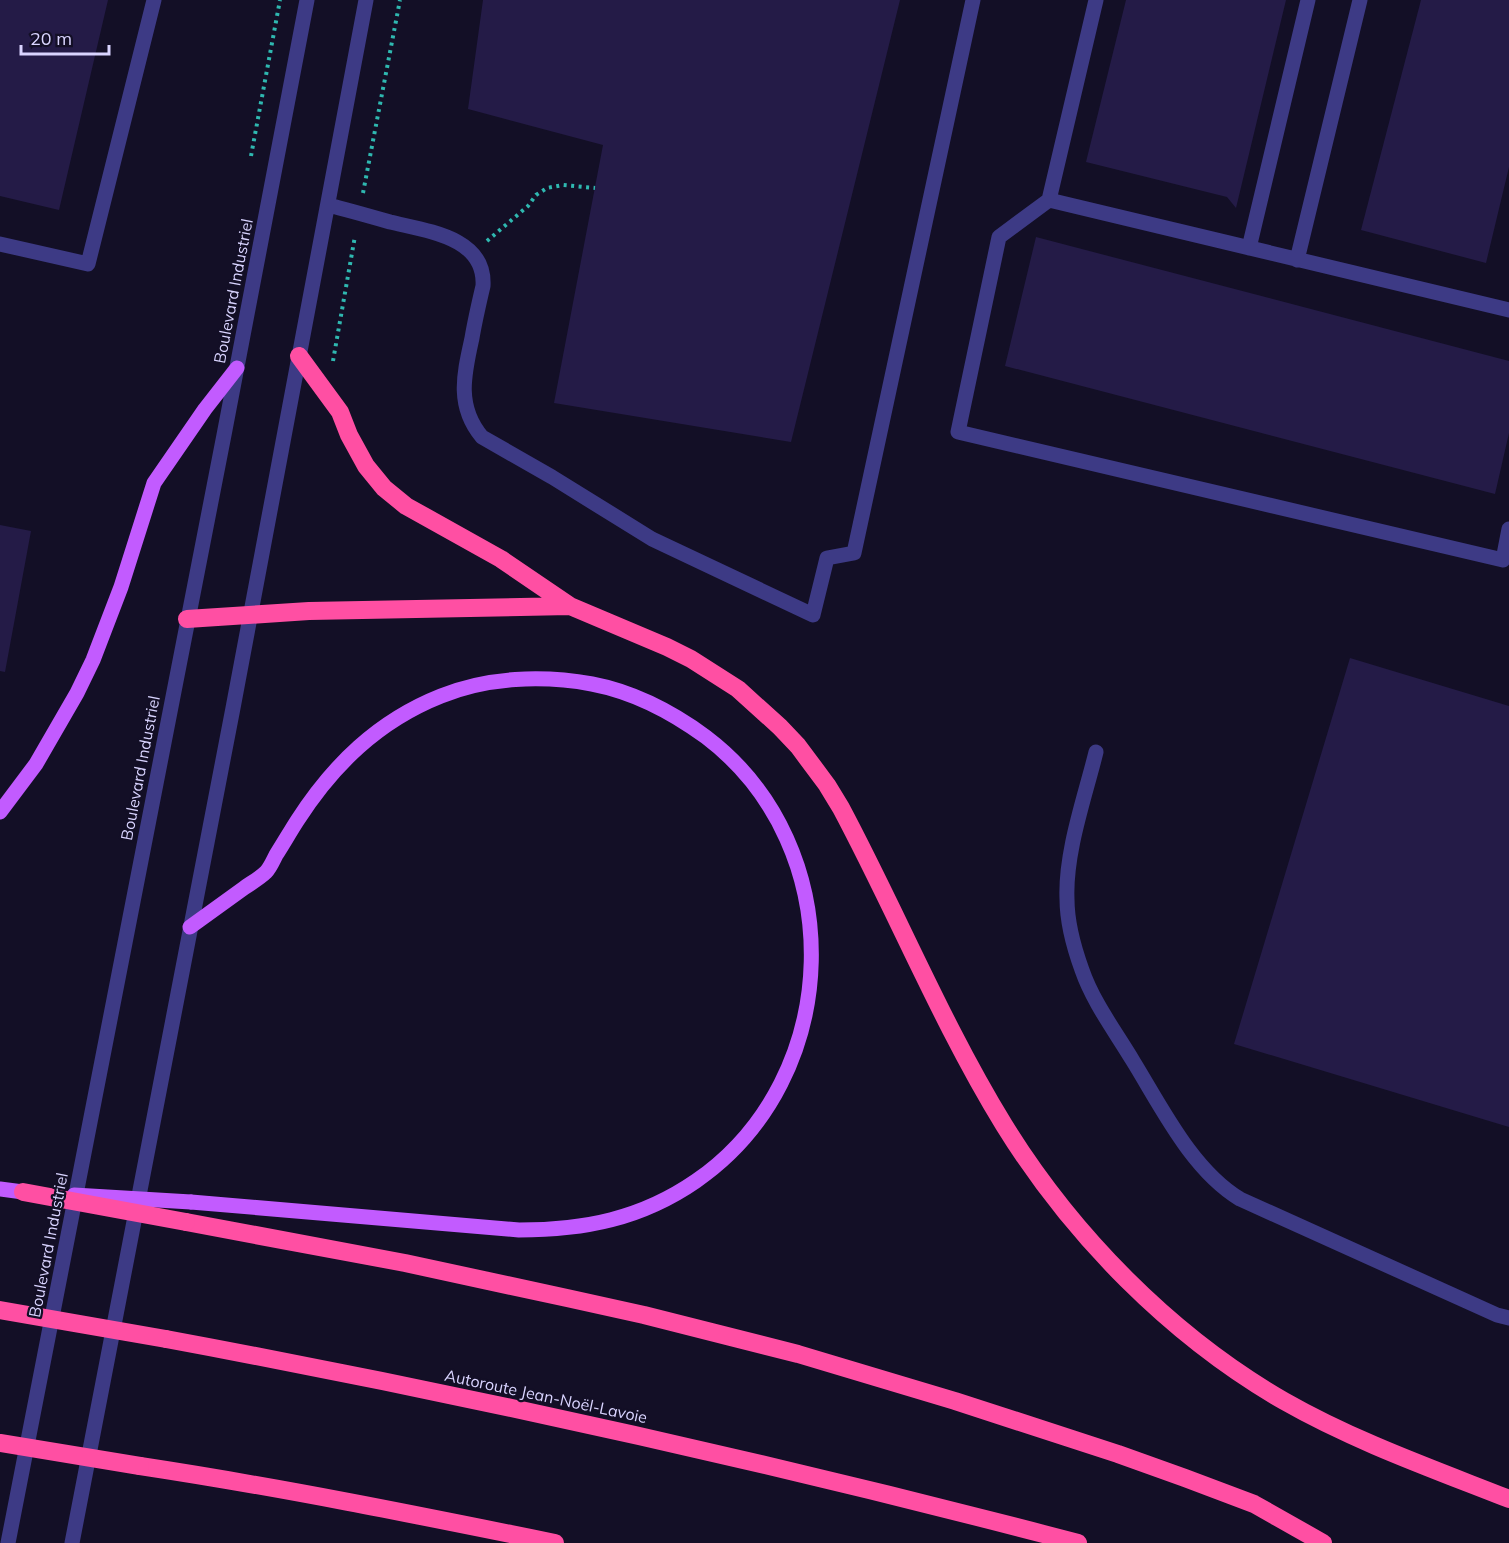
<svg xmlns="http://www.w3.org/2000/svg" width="1509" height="1543" viewBox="0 0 1509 1543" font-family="Mulish,sans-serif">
	<rect width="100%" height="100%" fill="#130f26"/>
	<path fill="#241b47" d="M0,0H108L59,210L0,196Z
		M483,0H900L791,442L554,403L603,145L468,109Z
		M1126,0H1286L1236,208L1227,197L1086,162Z
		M1421,0H1509V167L1486,263L1361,230Z
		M1036,237L1509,361V433L1495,494L1005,366Z
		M0,525L31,531L5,672L0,671Z
		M1350,658L1509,706V1127L1234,1044Z"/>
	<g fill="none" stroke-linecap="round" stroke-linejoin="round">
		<path stroke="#2fb8b0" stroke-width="4" stroke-dasharray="3 4.5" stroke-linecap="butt" d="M251,156L280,0
			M363,193L400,0
			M487,241L528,206L536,195L547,188L563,185L595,188
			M333,361L355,236"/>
		<path stroke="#3d3a85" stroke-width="15" d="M1096,0L1049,200L1509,310
			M1049,200L999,237L958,432L1503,560L1509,529
			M328,205C348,210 369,216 390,222C427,231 486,237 483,286C479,303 475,320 472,338C464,374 456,406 482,437L552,477L652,539L813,615L827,558L854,553L973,0
			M0,244L88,264L154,0
			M1249,248L1308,0
			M1297,260L1360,0
			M1096,752C1085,797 1065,852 1067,899C1067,922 1074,948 1082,970C1093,1002 1115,1031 1133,1061C1162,1108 1192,1170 1240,1199L1497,1315L1509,1318
			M8,1543L224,435L307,0
			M72,1543L233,708L366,0"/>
		<path stroke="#c25bff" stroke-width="15" d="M0,812L36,764L77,693L93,660L121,587L154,483L205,409L237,368
			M190,927C208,914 226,901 244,888C251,883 260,878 266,872C270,868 273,861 276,855C283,844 290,832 297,821C333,765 378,721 441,696C487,677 543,675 592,684C634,692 672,712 706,737C851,847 845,1078 696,1181C641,1219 584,1230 519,1230L191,1202
			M0,1189L23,1192"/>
		<path stroke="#ff4fa3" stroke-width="18" d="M299,356L340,412L349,435L366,466L384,488L406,506L501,559L570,606L667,647L691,659L738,689L780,727L798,746L827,785L841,808C897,913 942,1024 1004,1125C1072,1235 1171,1336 1284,1401C1354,1441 1433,1469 1509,1499
			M187,619L309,611L570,606
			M186,1222L405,1263L567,1298L644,1315L798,1354L955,1401L1118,1454L1185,1478L1254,1504L1323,1543
			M166,1339C473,1396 777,1464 1078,1543
			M140,1466C279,1487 417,1515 555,1543"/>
		<path stroke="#c25bff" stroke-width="15" d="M74,1195L191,1202"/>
		<path stroke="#ff4fa3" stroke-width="18" d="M23,1192L186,1222
			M0,1310L166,1339
			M0,1443L140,1466"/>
	</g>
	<g text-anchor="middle" stroke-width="4.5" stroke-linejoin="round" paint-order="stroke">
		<g font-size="16" fill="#d9d4ff" stroke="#130f26">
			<text transform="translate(233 291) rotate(-79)" y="6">Boulevard Industriel</text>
			<text transform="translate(140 768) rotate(-79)" y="6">Boulevard Industriel</text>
			<text transform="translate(48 1245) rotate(-79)" y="6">Boulevard Industriel</text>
			<text transform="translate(546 1396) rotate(12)" y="6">Autoroute Jean-Noël-Lavoie</text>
		</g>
	</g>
	<path d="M21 45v9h88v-9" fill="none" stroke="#d9d4ff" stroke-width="3"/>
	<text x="30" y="45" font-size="18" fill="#d9d4ff" stroke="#130f26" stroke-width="4.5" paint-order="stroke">20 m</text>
</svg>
